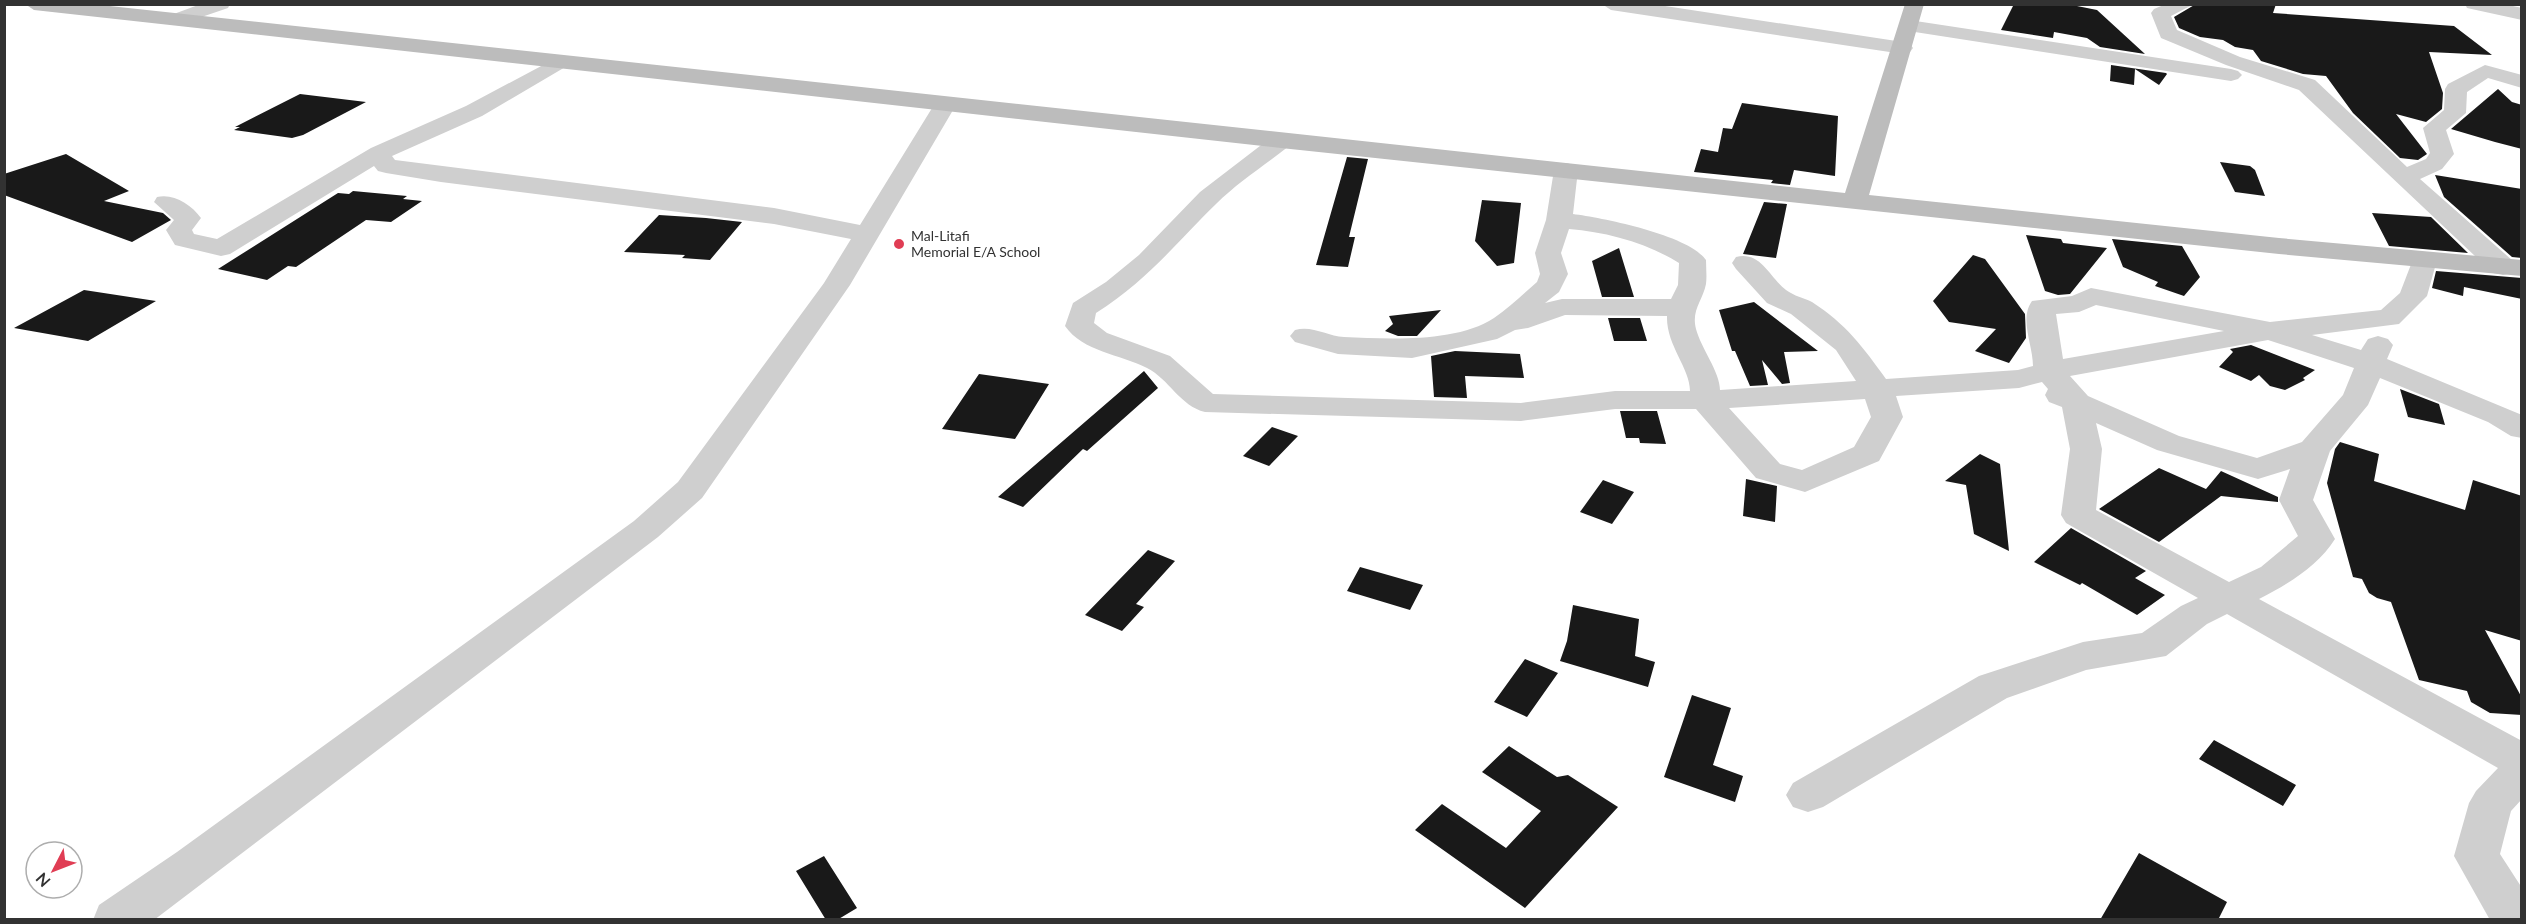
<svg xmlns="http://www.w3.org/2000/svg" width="2526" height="924" viewBox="0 0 2526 924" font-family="Lato,sans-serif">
	<rect width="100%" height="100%" fill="#fff"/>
	<path fill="#191919" d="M2014,4H2067L2097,10L2145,54L2100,47L2087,38L2054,32L2053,38L2001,30Z
		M2196,4H2276L2273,13L2454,26L2492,55L2429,52L2443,93L2442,109L2426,122L2396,114L2427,154L2418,160L2400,158L2353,113L2326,76L2303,74L2261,61L2253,50L2235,47L2223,40L2200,37L2179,28L2174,17Z
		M2111,65L2166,73L2167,74L2159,85L2135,69L2134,85L2110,81Z
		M2498,89L2512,102L2522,105V149L2495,142L2482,130L2495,142L2451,129Z
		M300,94L366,102L303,135L292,138L234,130L240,127H235Z
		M1742,103L1838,116L1835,176L1794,170L1790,185L1771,183L1773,180L1694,172L1701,149L1718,152L1723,128L1732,129Z
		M66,154L129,191L104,201L163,213L171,220L132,242L4,195V174Z
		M1347,157L1368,159L1349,237H1355L1348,267L1316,265Z
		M2220,162L2250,166L2255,170L2265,196L2235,192Z
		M2435,175L2522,189V258L2512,257L2444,197Z
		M353,191L407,196L403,199L422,201L391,222L366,220L296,267L288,266L267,280L218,269L338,193L349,194Z
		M1482,200L1521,203L1514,263L1497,266L1475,241Z
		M1764,202L1787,204L1776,258L1743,254Z
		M2372,213L2431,217L2468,253L2389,246Z
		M659,215L706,218L742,222L710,260L682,258L685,255L624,252Z
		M2026,235L2061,239L2063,243L2107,248L2070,294L2058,295L2045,291Z
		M2112,239L2182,246L2200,277L2184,296L2155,286L2158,282L2123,267Z
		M1619,248L1634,297H1602L1592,261Z
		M1973,255L1985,259L2025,314L2026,338L2009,363L1975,351L1996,329L1949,322L1933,301Z
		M2436,271L2522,278V299L2464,287L2463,296L2432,288Z
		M84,290L156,301L88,341L14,328Z
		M1754,302L1818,351L1784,352L1790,383L1782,384L1762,360L1768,385L1750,386L1735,351H1732L1719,310Z
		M1441,310L1417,336H1398L1385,331L1393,324L1389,316Z
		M1608,318H1640L1647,341H1614Z
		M2251,345L2315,370L2303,378L2305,380L2285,390L2270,386L2259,375L2251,381L2219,367L2233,352L2230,349Z
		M1455,351L1520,354L1524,378L1465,376L1467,398L1434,397L1431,356Z
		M1144,371L1158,388L1087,451L1083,449L1023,507L998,497Z
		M979,374L1049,384L1015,439L942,429Z
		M2400,389L2439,404L2445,425L2408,417Z
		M1620,411H1657L1666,444L1640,443L1639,438H1626Z
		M1272,427L1298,436L1269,466L1243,456Z
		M2340,442L2379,454L2374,481L2465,510L2473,480L2522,496V641L2485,630L2522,698V715L2490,713L2471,702L2467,691L2419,680L2391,602L2377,598L2369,593L2362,579L2353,577L2327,483L2335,449Z
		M1980,454L2000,464L2009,551L1974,534L1966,485L1945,481Z
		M2159,468L2206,489L2221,471L2278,497V502L2221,496L2159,542L2099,509Z
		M1746,479L1777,486L1775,522L1743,516Z
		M1603,480L1634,492L1612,524L1580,512Z
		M2071,528L2146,571L2135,578L2165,595L2137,615L2082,583L2080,585L2034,562Z
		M1148,550L1175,561L1136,604L1144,607L1122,631L1085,615Z
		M1360,567L1423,585L1410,610L1347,591Z
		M1573,605L1639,619L1635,656L1655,662L1648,687L1560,661L1567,641Z
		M1525,659L1558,673L1527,717L1494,702Z
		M1692,695L1731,708L1713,765L1743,776L1735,802L1664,777Z
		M2214,740L2296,785L2283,806L2199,759Z
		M1509,746L1557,777L1568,775L1618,807L1525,908L1415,830L1442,804L1506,848L1541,811L1482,772Z
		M2139,853L2227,902L2218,920H2100Z
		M824,856L857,908L837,920H826L796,871Z"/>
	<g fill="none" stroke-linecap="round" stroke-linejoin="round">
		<path fill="#cfcfcf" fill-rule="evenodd" d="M201,4H230L228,8L178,25L168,19L171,15Z
			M1602,4H1652L1903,42L1910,44L1913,48L1910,52L1903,54L1611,10Z
			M2166,4H2194L2171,16L2177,30L2240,57L2315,80L2407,167L2426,159L2430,153L2423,128L2444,110L2445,89L2448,84L2485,65L2522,75V88L2488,78L2467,92L2466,113L2446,130L2454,154L2442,169L2420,179L2513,261L2516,267L2513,273L2503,275L2493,273L2299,90L2226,65L2161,38L2151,13L2154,9Z
			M2465,4H2504L2522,8V20L2467,8Z
			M1909,20L2231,69L2238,71L2242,75L2238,79L2231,81L1902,30L1899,26Z
			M560,56L567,58L570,62L567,66L482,116L392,156L395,160L774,208L860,225L937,100H953L956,105L850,285L702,498L658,537L154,920H93L99,905L177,852L634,521L678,482L824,283L851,239L774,224L441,182L386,173L378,171L374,166L230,254L221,256L175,245L166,230L174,220L154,202L157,197C173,193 191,204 201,218L192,230L194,234L217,239L371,148L466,106Z
			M1281,134L1289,136L1293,141L1289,146C1265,165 1238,182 1216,204C1174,245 1148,280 1096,313L1094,323L1107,333L1170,356L1213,394L1521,403L1615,391H1690C1690,368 1666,345 1667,316L1565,315L1528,328L1515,330L1497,339L1412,358L1338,354L1295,342L1290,336L1295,330C1312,325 1327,336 1344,337C1388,339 1456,343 1494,318C1509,308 1523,294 1537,282L1540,274L1535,253L1546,220L1554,170L1558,165L1566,163L1574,165L1578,170L1573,214C1603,218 1689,235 1706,260C1706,268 1707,276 1706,284C1703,300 1691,310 1696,329C1701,348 1720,372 1720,390L1856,381L1836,350L1791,314L1767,303L1736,269L1732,263L1736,257C1761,251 1769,277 1786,290C1794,296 1804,298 1812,302C1846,324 1863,347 1886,379L2018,370L2033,366C2033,345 2019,319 2032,301L2072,296L2091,288L2270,322L2381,310L2400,293L2415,254L2424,252L2433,254L2437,260L2427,296L2399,324L2312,335L2361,350L2368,339L2378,336L2388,339L2393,345L2387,359L2522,415V438L2511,436L2488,422L2380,378L2368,405L2330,451L2313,500L2335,539C2318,566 2287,585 2259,599L2522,741V799L2511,811L2500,854L2522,888V920H2490L2454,856L2469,803L2476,791L2498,768L2227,614L2207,624L2166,656L2086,670L2007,698L1823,807L1808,812L1793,807L1786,795L1793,783L1979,676L2083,642L2142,633L2181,606L2198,598L2066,523L2061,515L2070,449L2062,407L2049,402L2045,395L2048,389L2042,382L2019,388L1896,396L1903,417L1879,461L1805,492L1756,478L1696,409H1615L1521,421L1205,412C1180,406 1169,379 1147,368C1120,354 1083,352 1065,326L1073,303L1106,282L1139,255L1200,192L1273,136ZM1569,229C1607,232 1647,243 1679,263L1678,285L1671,299H1562L1545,303L1559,292L1568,274L1561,253ZM2096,305L2224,331L2063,359L2056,314L2079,312ZM2268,340L2354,368L2343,395L2302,442L2257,458L2179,436L2088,396L2070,376ZM1865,399L1871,417L1854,447L1802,470L1780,464L1729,408ZM2096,423L2157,450L2258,479L2290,469L2279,500L2298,536L2261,567L2229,582L2096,510L2102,449Z"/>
		<path fill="#bcbcbc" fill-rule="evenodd" d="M25,4H91L1845,193L1905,4H1924L1869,195L2279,238L2522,260V276L2279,254L1281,148L34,10Z"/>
	</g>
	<circle fill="#e03d54" stroke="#fff" stroke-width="2" cx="899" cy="244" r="6"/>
	<g text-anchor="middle" stroke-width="6" stroke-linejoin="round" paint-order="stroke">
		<g font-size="14" fill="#323232" stroke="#fff" text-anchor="start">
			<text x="911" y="241">Mal-Litafi<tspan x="911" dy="16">Memorial E/A School</tspan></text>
		</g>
	</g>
	<rect width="2526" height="924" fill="none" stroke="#323232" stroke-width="12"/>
	<g transform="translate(54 870) rotate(228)"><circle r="28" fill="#ffffff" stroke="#adadad" stroke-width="1.5"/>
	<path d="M0-4.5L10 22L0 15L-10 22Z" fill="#e03d54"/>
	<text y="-9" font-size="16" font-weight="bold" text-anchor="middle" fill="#323232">N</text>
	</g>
</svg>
